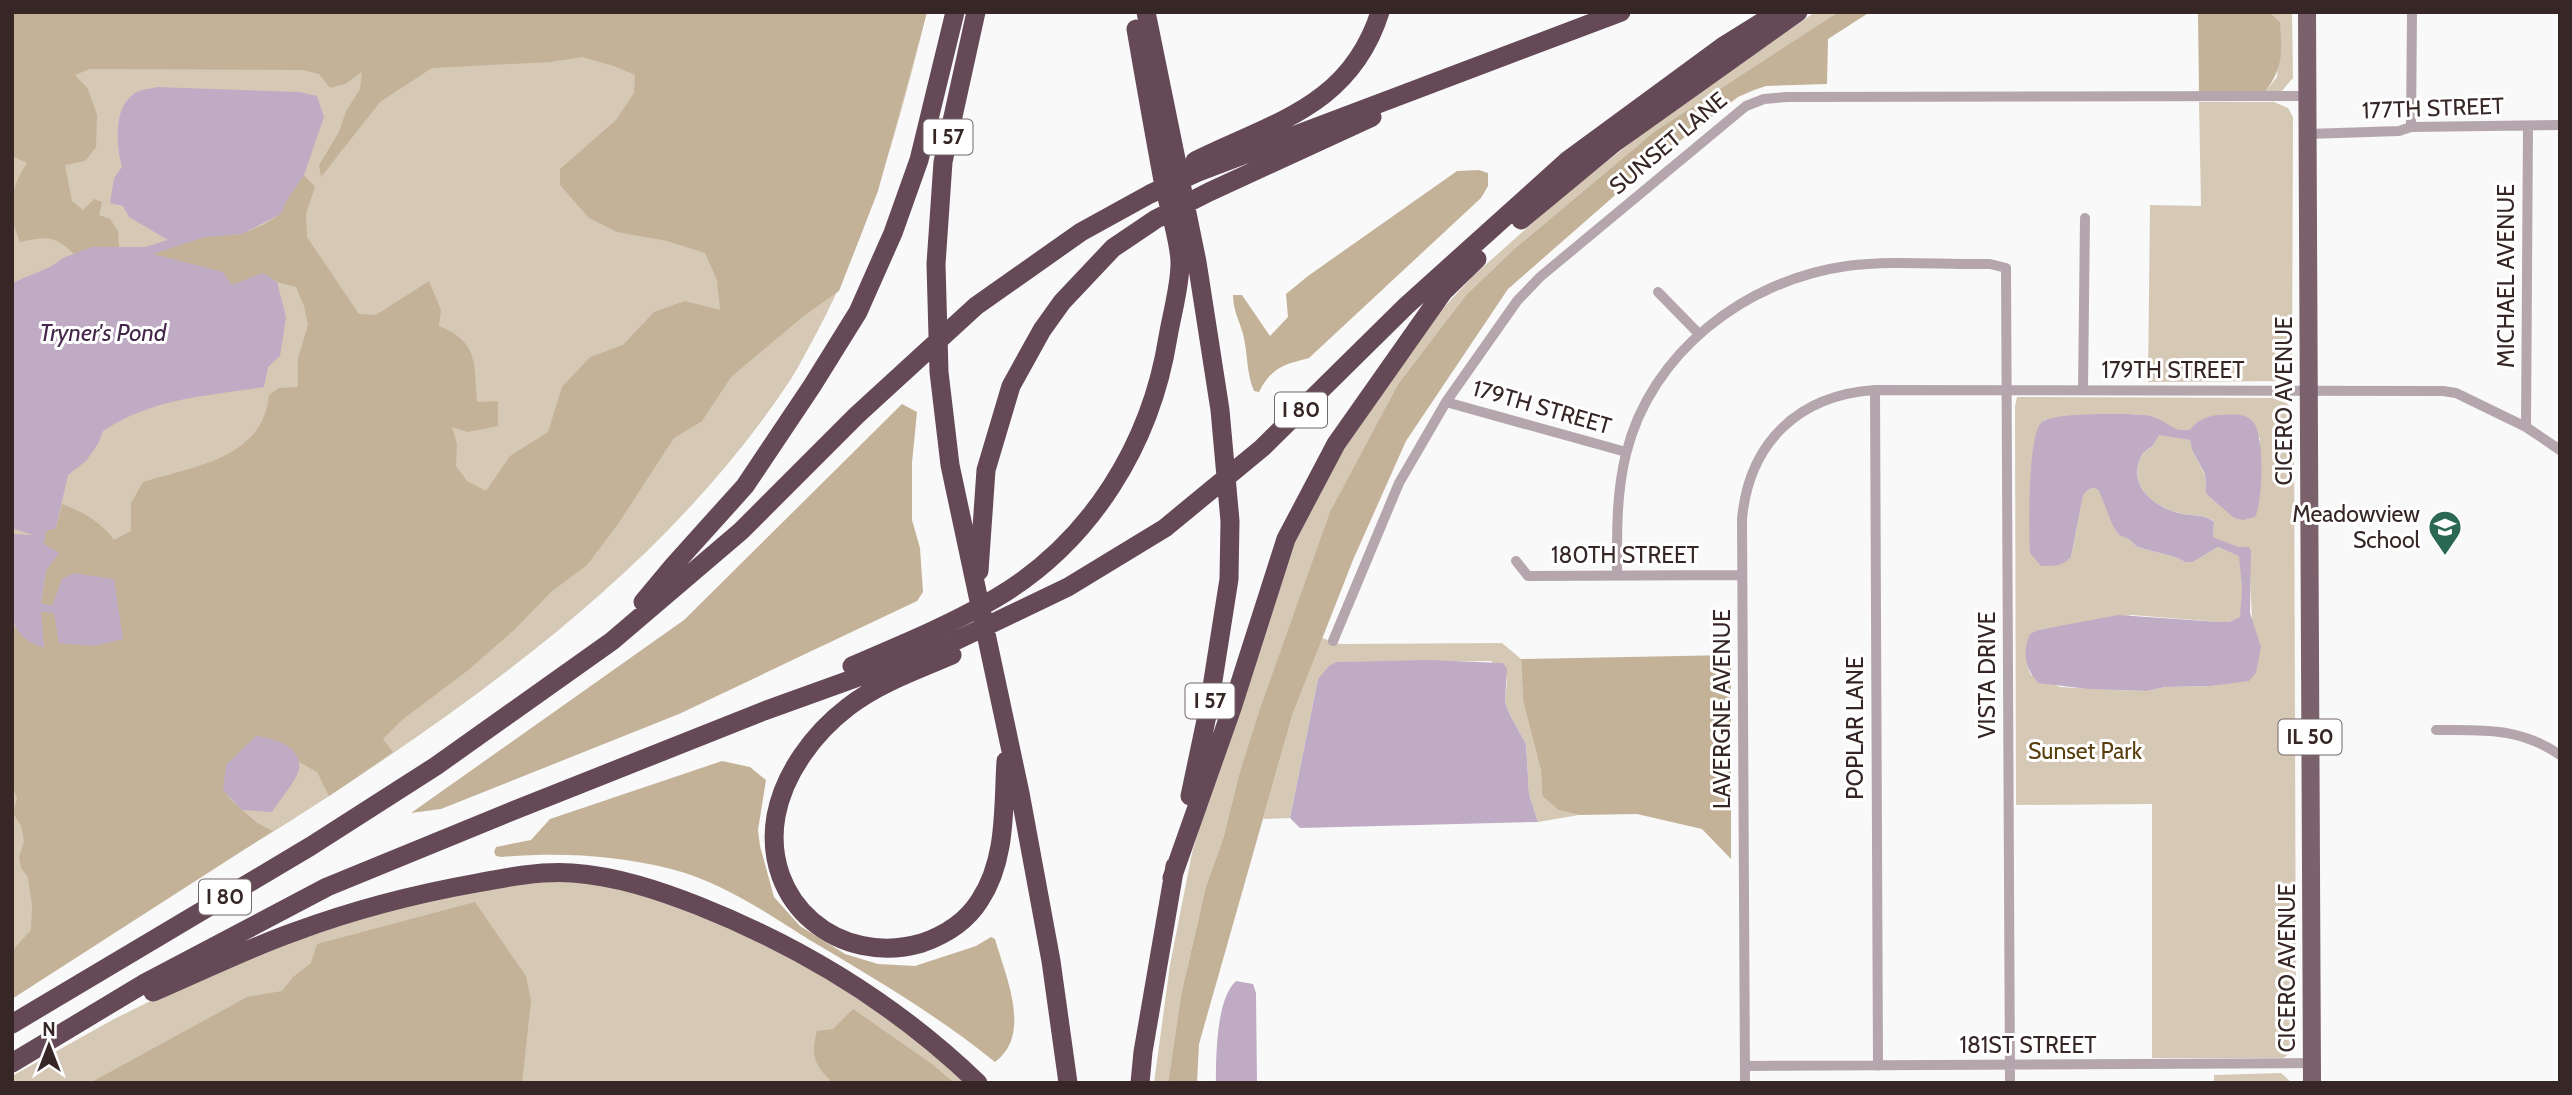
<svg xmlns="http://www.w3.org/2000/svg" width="2572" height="1095" viewBox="0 0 2572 1095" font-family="Cabin,sans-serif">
	<rect width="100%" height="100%" fill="#f9f9f9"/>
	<path fill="#d5c9b6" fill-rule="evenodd" d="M12,12H927C899,124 870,234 815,336C807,350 800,365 791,379C674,557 496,687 320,802C263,839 204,873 147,909C102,938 57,969 12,998Z
		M1815,12H1838L1655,131L1514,249L1466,295L1398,384L1330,513L1239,775L1223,839L1206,886L1181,995L1168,1083H1154L1170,965L1192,853L1254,646L1313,492L1432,320L1473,276L1557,201L1643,133Z
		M2270,12H2292L2293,78L2281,92H2265L2277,77L2280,22Z
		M2199,102H2274L2288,108L2293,117L2292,370L2286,381L2148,382L2150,205L2201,206Z
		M2017,397L2280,398L2287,403L2294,416L2296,1037L2292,1052L2283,1058H2152V804L2016,805L2015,406ZM2129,414C2148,415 2158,419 2173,429L2260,438V494L2222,506L2212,499L2205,484V475L2192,450L2190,440L2159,434C2157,437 2156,441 2154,444C2149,450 2143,451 2140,459C2128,489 2159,510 2184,514C2195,516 2206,514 2214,522L2213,536L2215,539L2239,547H2249L2252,623L2249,680L2211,686L2165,687L2147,691L2115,690L2060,687L2031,675C2022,658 2031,647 2038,630L2132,615L2219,622H2229L2241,617L2242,588L2240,556L2218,547L2193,562H2185L2175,557L2137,547L2130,540L2119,535L2099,491L2095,488L2089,489L2083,494L2071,557L2030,542L2032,464L2044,420L2061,417Z
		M1322,638L1340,644L1502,643L1521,659L1523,701L1541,771L1542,796L1558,810L1579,815L1538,822L1529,794L1526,744L1510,715L1505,702L1507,679L1491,661L1337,662L1318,679L1290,818L1263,819L1293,713Z
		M533,880L589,881L645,894L767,940L907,1031L970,1083H12V1076L114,1019L179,987L306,933L420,901Z
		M2281,1073L2292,1083H2214V1075Z"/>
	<path fill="#c3b297" d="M12,12H927L878,191L839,291L805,315L731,377L702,421L674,438L618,524L587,565L551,592L514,630L467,671L402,720L383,739L393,752L329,796L317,772L299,762L292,749L250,742L226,765L229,798L257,823L273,831L12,999L14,964L12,951L31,930L32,905L28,877L21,868L19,857L24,841L21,826L13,813L17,798L12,785V618L15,628L44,647L40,612L54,613L62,579L52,606L41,604L46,571L59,553L44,544L46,531L56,528L62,504C83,512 100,521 114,540L131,531V503L143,482C194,466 263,459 269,395L279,388L298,387V358L308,325L304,306L296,287L277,282L263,273L232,285L152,254L205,237L242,234L265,224L281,214L287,200L304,175L315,187L306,214L307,237L359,314L376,315L429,281L441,310L439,326C479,342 474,364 477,402L498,401V426L468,432L452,427L457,444L456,466L467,481L486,491L510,456L548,432L562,387L590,357L623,345L654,312L685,301L720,310L717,280L705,253L667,241L617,232L589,218L560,185V169L616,120L634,93L635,75L614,66L582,57L550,62L432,68L380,102L321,177L319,165L339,132L346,111L360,89L362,72L345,84L330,88L319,74L303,70L90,69L75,75L88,89L97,115L96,147L85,161L65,165L72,201L83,210L94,199L102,202L99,215L110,219L118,231L119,247H92L74,254C53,234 47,237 20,242C7,212 9,190 27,163L12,156Z
		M1838,12H1870L1828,39L1827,84L1766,86L1754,90L1738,97L1661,155L1508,289L1406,441L1353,560L1293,713L1199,1044L1197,1083H1168L1181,995L1206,886L1223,839L1239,775L1260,709L1330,512L1398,384L1466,295L1514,249L1655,131Z
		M2198,12H2270L2280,22C2282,51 2284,67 2265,92H2199Z
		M1479,170L1488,173V186L1481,198L1309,358C1283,365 1272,367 1259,392L1254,391C1246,372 1248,353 1243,334C1239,320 1233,310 1233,295H1242L1270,336L1288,317L1286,294L1308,276L1457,171Z
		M902,404L917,412L912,463V520L920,548L923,592L917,601L679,714L441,809L411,813L684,620Z
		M1731,655V859L1702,829L1637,814L1579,815L1558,810L1542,796L1541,771L1523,701L1521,659Z
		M722,761L750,767L766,780L758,830L760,846L774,897L800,926L845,954L878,964L915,966L976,946L991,937L995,939C1005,975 1033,1034 995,1062C937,1015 872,977 808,939C765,912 722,882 671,869C617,855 557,852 502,857L496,856L494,852L496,847L531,840L550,819Z
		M475,902L526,976L531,1001L522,1083H90L247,997L282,991L293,977L311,963L317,944Z
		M853,1009L932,1064L954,1083H833C815,1066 810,1056 817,1031L833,1029Z"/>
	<path fill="#bfabc4" d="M157,87L299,92L317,96L324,117L304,175L287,200L281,214L242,234L205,237L153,254L223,272L232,285L263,273L277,282L286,317L280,356L268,367L264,387C206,396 153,398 103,431L98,444L86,461L68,475L56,528L46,531L44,544L59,553L46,571L41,603L52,606L62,579L73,573L114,579L123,639L94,646L59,643L54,613L41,612L44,648C27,642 18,636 12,618V534L33,535L12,528V283L50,267L65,257L92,247H145L168,240L129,217L123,206L110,203L114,178L122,167C116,145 113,107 135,93C140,89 151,89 157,87Z
		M2129,414C2139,415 2149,414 2158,419C2172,425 2172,431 2190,430C2196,421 2207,416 2218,415C2229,415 2245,412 2253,422C2265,435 2263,502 2255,517L2243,520L2234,518L2212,499L2206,493L2205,474L2192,450L2190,440L2159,435C2157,438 2156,441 2154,444C2150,449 2145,450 2142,455C2125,486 2157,509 2183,514C2194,516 2205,514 2214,522L2213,536L2215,538L2239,547H2249L2251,551L2250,613L2261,647L2256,673L2249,681L2211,686L2165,687L2147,691L2088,689L2038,683C2025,668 2022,652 2030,634L2038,630L2118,615L2219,622H2229L2240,617L2242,588L2239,556L2218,547L2193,562H2185L2175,557L2137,547L2130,540L2119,535L2113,526L2099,491L2095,488L2089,489L2083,495L2071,557C2062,567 2053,566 2041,566L2030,553C2029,533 2027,430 2043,421C2058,413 2110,414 2129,414Z
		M1428,660L1503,663L1507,669L1505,702L1510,715L1526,744L1529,794L1538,822L1300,828L1290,818L1318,679L1329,666L1337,662Z
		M256,736C273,738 303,746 299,770C296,781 279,801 272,812L242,810L223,790L226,765Z
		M1236,981L1253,984L1256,993L1257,1083H1216C1216,1057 1216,999 1236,981Z"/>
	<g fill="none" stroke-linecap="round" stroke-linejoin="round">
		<path stroke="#b4a6ac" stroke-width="10" d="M2411,127L2412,12
			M2308,134L2399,131L2411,127L2560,125
			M1658,292L1699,334
			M1875,390L1878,1066
			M2083,390L2085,218
			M1446,402L1626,452
			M2526,427L2528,126
			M1516,561L1528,576L1742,575
			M1617,576C1617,535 1616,494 1626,454C1651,352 1746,280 1847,266C1894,260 1943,265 1990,264L2006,268L2010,1083
			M1333,641L1399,483L1446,402L1517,301L1540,277L1746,106L1764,99L1787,97L2308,96
			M2436,730C2482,730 2520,727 2560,755
			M1745,1066L2312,1063
			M1745,1083L1742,519C1749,442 1799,395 1875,390L2443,391L2456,393L2526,427L2560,450"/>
		<path stroke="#7a616c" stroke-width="18" d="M2307,12L2312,1083"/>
		<path stroke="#654956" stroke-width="19" d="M976,12L943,162L936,264L939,372L950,465L1020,793L1051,961L1068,1083
			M1146,12L1197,262L1220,410L1230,521L1229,579L1209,706L1190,796
			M1195,161C1273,122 1350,107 1380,12
			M1521,220L1614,143L1798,12
			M979,571L986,470L1011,386L1042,330L1062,302L1113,248L1156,219L1209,192L1372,117
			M643,602L673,566L745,486L812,386L858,312L893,233L919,160L955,12
			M952,655C917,670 879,683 848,707C814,733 784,773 776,816C761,903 839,967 922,943C945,935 967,921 980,900C1007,859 1003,807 1006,761
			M852,666C901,645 950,625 996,598C1091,542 1151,444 1168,337C1172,313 1180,287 1180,263C1180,244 1169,206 1164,186C1154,133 1145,81 1136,29
			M1172,878L1232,708L1286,539L1336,444L1443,292L1477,259
			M153,992C200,972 246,949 294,932C353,910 415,894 477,883C508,877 540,871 572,873C616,876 658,890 699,906C802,947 898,1006 978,1083
			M12,1024L311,846L436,766L612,641L741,531L857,415L976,306L1081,232L1150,194L1198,172L1621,12
			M12,1063L145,983L327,887L510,812L764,711L947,645L1068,587L1165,528L1262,448L1406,306L1567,161L1725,45L1778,12
			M1140,1083L1143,1052L1175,866"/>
	</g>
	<defs>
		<symbol id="school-pin" viewBox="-11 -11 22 30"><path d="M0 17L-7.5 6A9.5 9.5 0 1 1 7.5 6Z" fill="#2b6853" stroke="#fff"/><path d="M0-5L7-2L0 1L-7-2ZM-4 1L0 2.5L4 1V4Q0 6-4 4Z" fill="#fff"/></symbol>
	</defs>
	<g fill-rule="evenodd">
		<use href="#school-pin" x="2426" y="508" width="38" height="52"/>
	</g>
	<g text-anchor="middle" stroke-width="6" stroke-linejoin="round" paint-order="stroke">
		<g fill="#fff" stroke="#726767" stroke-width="2">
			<rect x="923.5" y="119.5" width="49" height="35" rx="5"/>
			<rect x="1275" y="392.5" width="52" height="35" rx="5"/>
			<rect x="1185.5" y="683.5" width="49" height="35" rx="5"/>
			<rect x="2278.5" y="719.5" width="63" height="35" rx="5"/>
			<rect x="199" y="879.5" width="52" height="35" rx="5"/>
		</g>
		<g font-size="21" font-weight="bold" fill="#362626">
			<text x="948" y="144">I 57</text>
			<text x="1301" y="417">I 80</text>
			<text x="1210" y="708">I 57</text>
			<text x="2310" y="744">IL 50</text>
			<text x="225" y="904">I 80</text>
		</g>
		<g font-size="23" fill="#362626" stroke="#fff">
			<text transform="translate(2433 108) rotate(-2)" y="8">177TH STREET</text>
			<text transform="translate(1668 143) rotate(-40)" y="8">SUNSET LANE</text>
			<text transform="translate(2506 276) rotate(-90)" y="8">MICHAEL AVENUE</text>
			<text x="2173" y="378">179TH STREET</text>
			<text transform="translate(2284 401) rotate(-90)" y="8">CICERO AVENUE</text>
			<text transform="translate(1542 407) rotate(16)" y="8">179TH STREET</text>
			<text x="1625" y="563">180TH STREET</text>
			<text transform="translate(1987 675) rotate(-90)" y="8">VISTA DRIVE</text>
			<text transform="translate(1722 709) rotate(-90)" y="8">LAVERGNE AVENUE</text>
			<text transform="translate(1855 728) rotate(-90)" y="8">POPLAR LANE</text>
			<text transform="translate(2287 968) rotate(-90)" y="8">CICERO AVENUE</text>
			<text x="2028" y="1053">181ST STREET</text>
		</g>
		<g font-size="23" fill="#362626" stroke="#fff" text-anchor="end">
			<text x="2420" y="522">Meadowview<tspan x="2420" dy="26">School</tspan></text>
		</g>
		<g font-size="23" fill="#593f0e" stroke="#fff">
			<text x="2085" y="759">Sunset Park</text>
		</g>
		<g font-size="24" font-style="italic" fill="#44274b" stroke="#fff">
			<text x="103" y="341">Tryner's Pond</text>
		</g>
	</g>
	<rect width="2572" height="1095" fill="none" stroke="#362626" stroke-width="28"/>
	<g transform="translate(49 1046)" stroke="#ffffff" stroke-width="5" paint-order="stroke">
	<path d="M0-5L12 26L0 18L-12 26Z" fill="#362626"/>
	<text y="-10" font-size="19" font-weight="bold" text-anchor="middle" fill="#362626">N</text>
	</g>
</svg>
